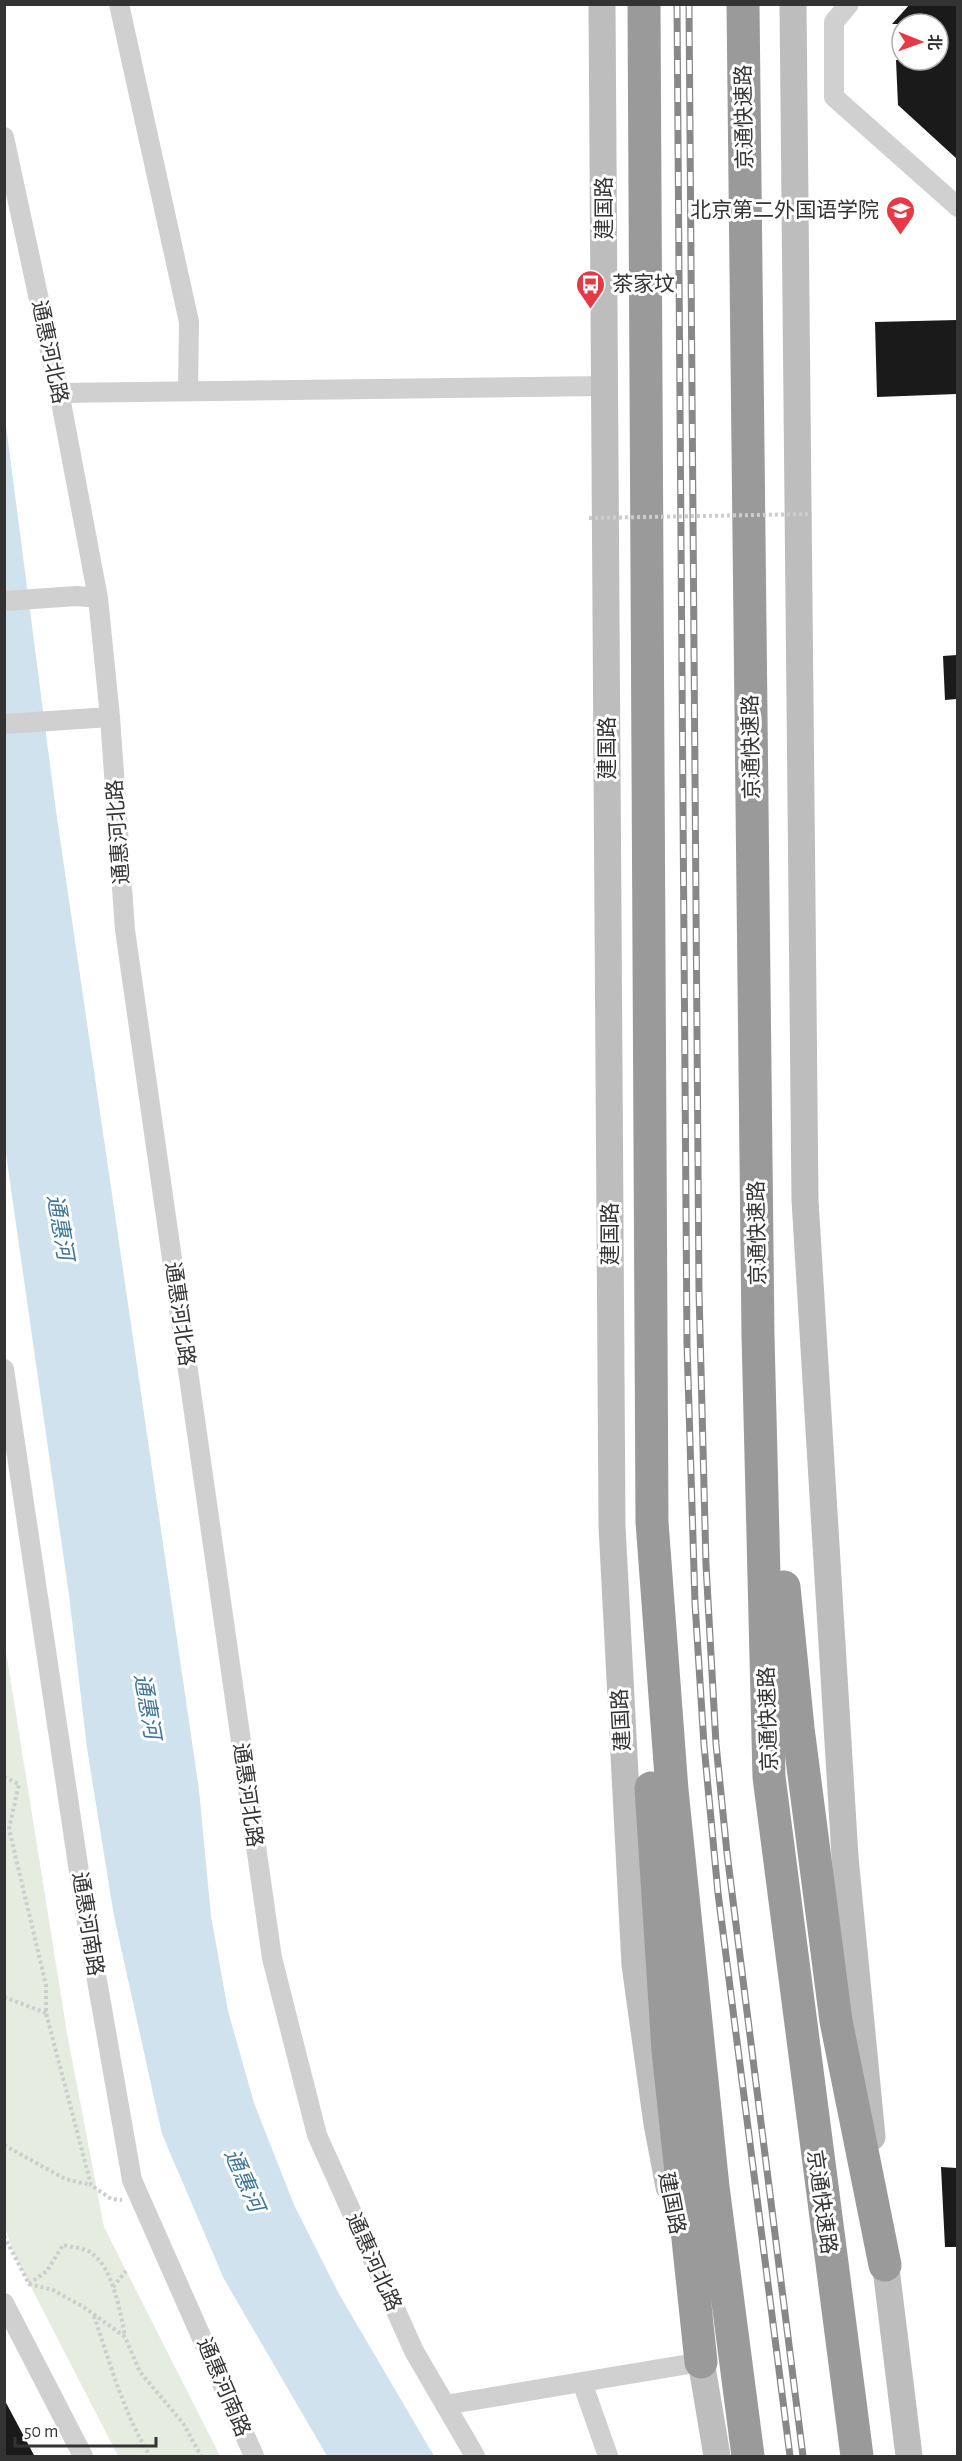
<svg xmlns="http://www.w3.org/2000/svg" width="962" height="2461" viewBox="0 0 962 2461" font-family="'Alegreya Sans','Noto Sans SC',sans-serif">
	<rect width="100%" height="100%" fill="#fff"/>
	<path fill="#e6ecdf" d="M4,1639L67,2033L104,2227L220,2456H118L13,2252L5,2227Z"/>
	<path fill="#cfe2ee" d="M4,410L56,811L199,1790L211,1916L228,2011L254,2103L294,2205L339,2294L434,2456H327L224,2279L162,2134L114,1916L87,1748L69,1595L5,1147Z"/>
	<path fill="#1a1a1a" d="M910,4H957V159L898,105L896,60H938V24H892Z
		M957,320V394L877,397L875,322Z
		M957,655V699L945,700L943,656Z
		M941,2167L957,2168V2247H945Z
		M4,2399L35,2457H4Z"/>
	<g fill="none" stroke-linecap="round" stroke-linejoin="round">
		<path stroke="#cdcdcd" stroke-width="4" stroke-dasharray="3 3" stroke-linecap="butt" d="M4,1777L19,1784L9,1829L46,1985V2013L91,2185L111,2199L122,2200
			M4,1997L46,2013
			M4,2145L65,2179L91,2185
			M4,2236L29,2284L53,2290L85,2308L125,2337L140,2372L183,2423L201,2456
			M29,2284L47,2271L63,2245C71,2247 83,2248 90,2252C113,2266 120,2312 125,2336
			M113,2287L126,2271
			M94,2316C110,2363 124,2414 150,2456"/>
		<path stroke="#d0d0d0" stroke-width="20" d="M119,4L189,322L188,391
			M849,4L834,22V97L958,207
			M4,137L61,402L98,598L110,717L125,930L272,1958L317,2135L414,2351L475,2456
			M59,393L605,386
			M4,601L77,596L98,598
			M4,724L110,717
			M4,1369L85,1912L132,2180L254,2456
			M4,2303L83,2456
			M582,2382L608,2456
			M445,2405L701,2362"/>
		<path stroke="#bdbdbd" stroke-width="27" d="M602,4L612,1526L635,1965L657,2124L669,2187
			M793,4L805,1200L845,1857L872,2137
			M883,2244L909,2456
			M698,2343L717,2456"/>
		<path stroke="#9a9a9a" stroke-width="33" d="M644,4L652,1522L672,1790L713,2187L748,2456
			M743,4L758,1336L769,1777L857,2456
			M784,1587L798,1728L836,2021L885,2265
			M651,1788L668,2050L701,2362"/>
		<defs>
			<path id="rail" d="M677,4L687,1344L695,1603L704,1745L718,1893L790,2456
				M689,4L699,1291L706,1565L716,1744L727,1853L803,2456"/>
		</defs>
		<use href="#rail" stroke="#888" stroke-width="7"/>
		<use href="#rail" stroke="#fff" stroke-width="4.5" stroke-dasharray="14" stroke-linecap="butt"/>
		<path stroke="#cdcdcd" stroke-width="4" stroke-dasharray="3 3" stroke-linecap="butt" d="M589,518L812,514"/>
	</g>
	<defs>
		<symbol id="university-pin" viewBox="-11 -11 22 30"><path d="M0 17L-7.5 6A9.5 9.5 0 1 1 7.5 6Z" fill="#e63946" stroke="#fff"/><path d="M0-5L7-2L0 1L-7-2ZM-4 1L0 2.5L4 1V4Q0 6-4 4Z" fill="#fff"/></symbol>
		<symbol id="bus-pin" viewBox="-11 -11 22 30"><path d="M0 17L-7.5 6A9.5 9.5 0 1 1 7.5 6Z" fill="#e63946" stroke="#fff"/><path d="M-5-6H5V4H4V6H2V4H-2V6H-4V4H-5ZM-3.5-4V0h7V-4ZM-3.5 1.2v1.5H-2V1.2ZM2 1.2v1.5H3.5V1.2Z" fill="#fff"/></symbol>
	</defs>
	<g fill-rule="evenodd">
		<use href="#university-pin" x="884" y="194" width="33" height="45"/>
		<use href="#bus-pin" x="574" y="268" width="33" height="45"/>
	</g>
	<g text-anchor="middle" stroke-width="6" stroke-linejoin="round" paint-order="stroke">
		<g font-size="21" fill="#333" stroke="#fff">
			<text transform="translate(744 117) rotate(-91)" y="7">京通快速路</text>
			<text transform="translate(604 208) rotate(-90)" y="7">建国路</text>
			<text transform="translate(50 352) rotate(78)" y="7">通惠河北路</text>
			<text transform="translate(751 747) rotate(-91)" y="7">京通快速路</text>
			<text transform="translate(607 748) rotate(-90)" y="7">建国路</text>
			<text transform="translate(118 832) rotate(-94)" y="7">通惠河北路</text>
			<text transform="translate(757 1233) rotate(-91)" y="7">京通快速路</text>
			<text transform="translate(610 1234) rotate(-90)" y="7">建国路</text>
			<text transform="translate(180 1314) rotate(82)" y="7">通惠河北路</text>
			<text transform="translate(768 1719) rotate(-92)" y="7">京通快速路</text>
			<text transform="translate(621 1720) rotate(-93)" y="7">建国路</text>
			<text transform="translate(248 1795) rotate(82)" y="7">通惠河北路</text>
			<text transform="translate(88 1924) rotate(81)" y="7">通惠河南路</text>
			<text transform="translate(822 2202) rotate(82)" y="7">京通快速路</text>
			<text transform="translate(672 2203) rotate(79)" y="7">建国路</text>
			<text transform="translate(374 2262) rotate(66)" y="7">通惠河北路</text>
			<text transform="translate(224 2387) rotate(67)" y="7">通惠河南路</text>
		</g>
		<g font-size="21" fill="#333" stroke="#fff" text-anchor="end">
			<text x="879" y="217">北京第二外国语学院</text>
			<text x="612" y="291" text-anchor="start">茶家坟</text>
		</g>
		<g font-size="22" font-style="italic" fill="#3f7597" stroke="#fff">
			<text transform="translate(61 1227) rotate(80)" y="8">通惠河</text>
			<text transform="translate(148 1706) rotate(80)" y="8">通惠河</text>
			<text transform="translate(245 2180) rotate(66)" y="8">通惠河</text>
		</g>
	</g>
	<rect width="962" height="2461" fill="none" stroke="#333333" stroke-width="12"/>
	<g transform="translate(920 42) rotate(91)"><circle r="28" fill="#ffffff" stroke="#adadad" stroke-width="1.5"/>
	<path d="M0-4.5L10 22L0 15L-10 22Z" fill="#e63946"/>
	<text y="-9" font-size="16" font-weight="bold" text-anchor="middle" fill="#333333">北</text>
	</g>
	<path d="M15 2437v9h141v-9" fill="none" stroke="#333333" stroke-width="3"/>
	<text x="24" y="2437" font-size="18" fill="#333333" stroke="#ffffff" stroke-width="4.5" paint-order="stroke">50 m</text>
</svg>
